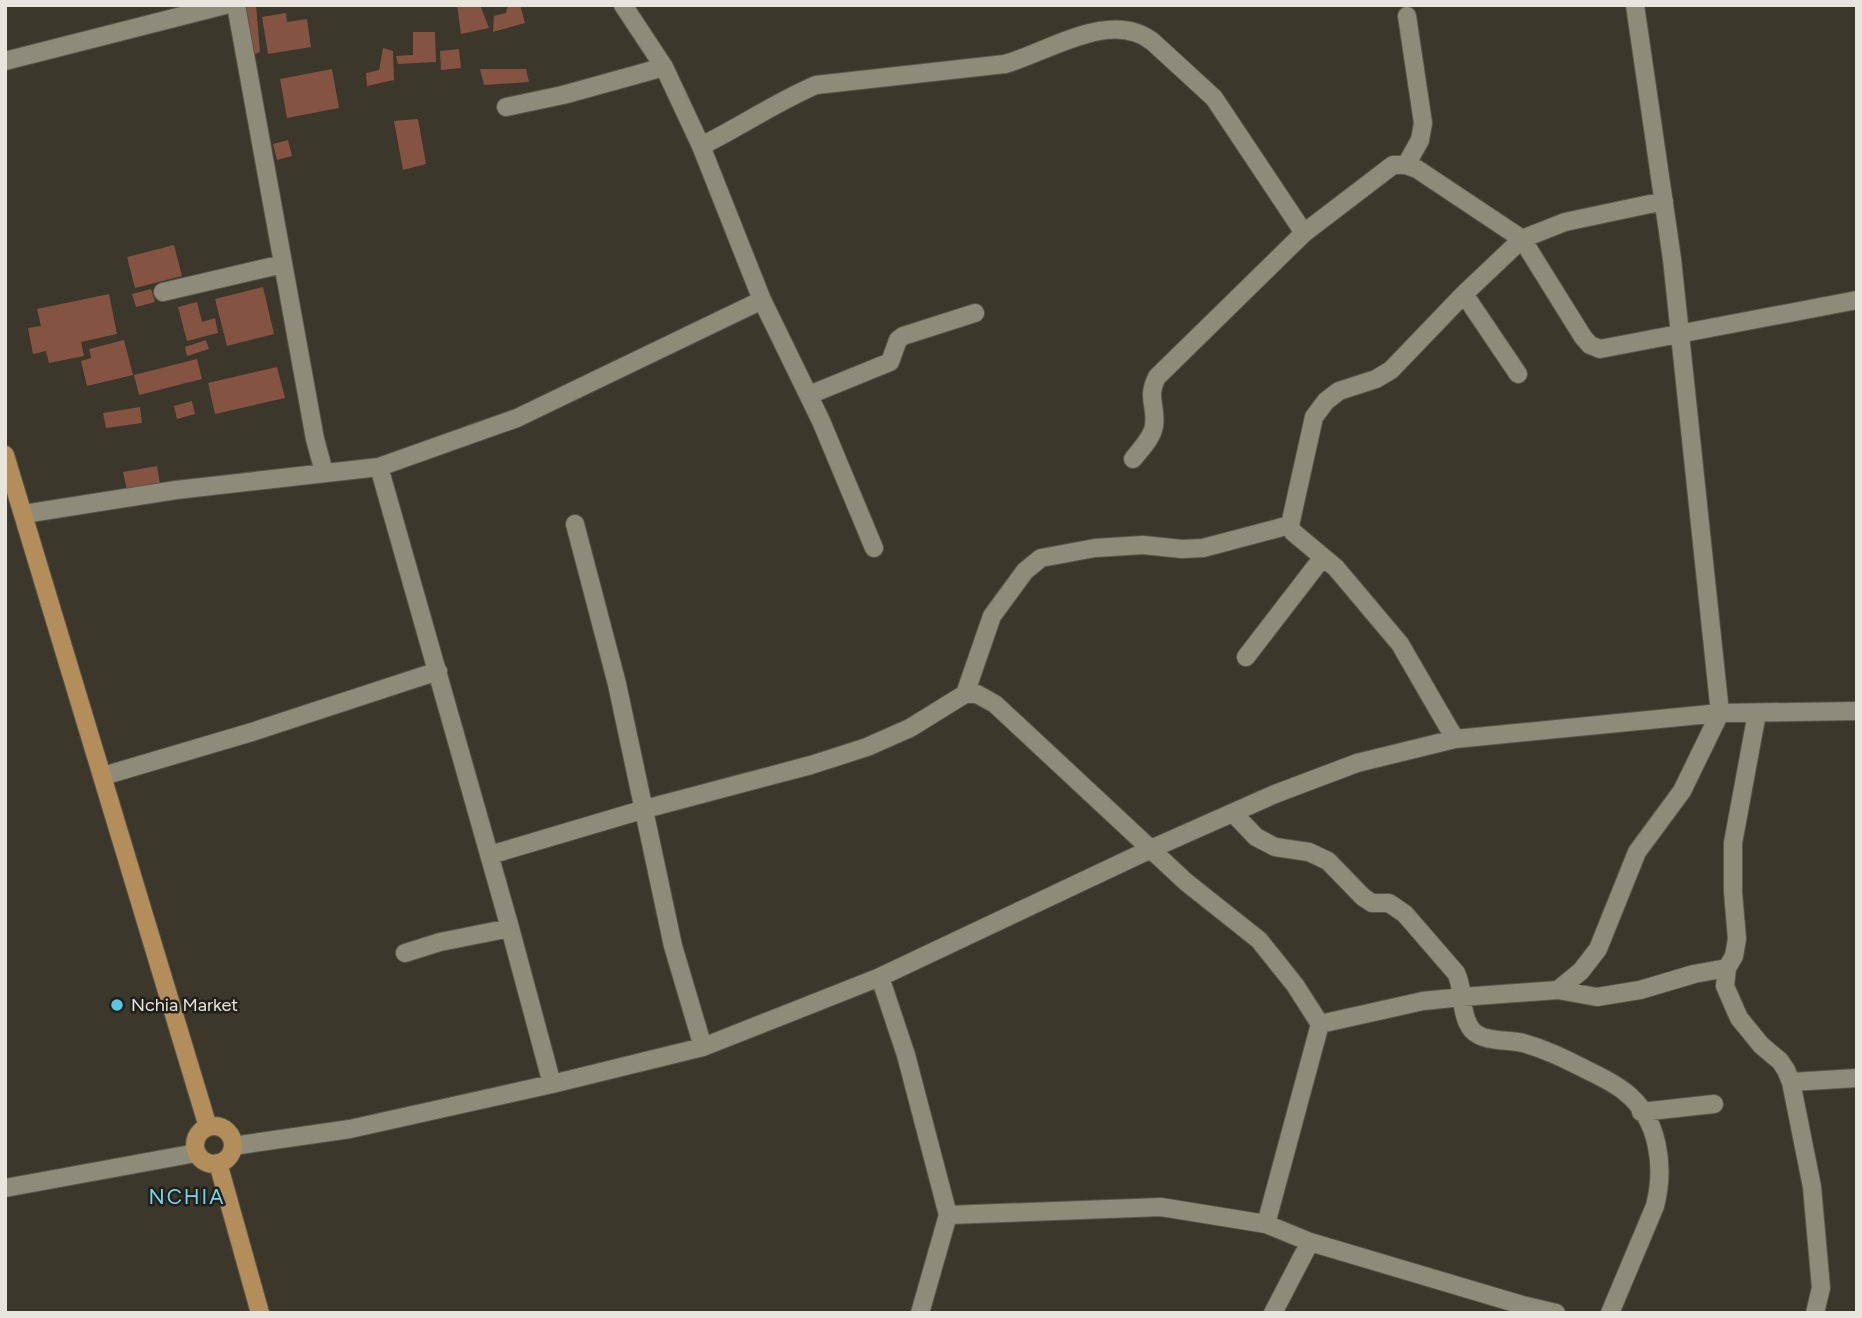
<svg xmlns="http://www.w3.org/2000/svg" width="1862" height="1318" viewBox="0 0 1862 1318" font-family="Figtree,sans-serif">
	<rect width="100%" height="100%" fill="#3b372a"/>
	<path fill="#845341" d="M254,5H256L260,52L250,56L244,8Z
		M457,5H480L489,28L461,34Z
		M508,5H520L525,23L493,32L494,16L506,13Z
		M286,13L287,22L307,19L311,47L268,54L262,17Z
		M413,32H435L436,62L398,64L396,56L413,55Z
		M383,48L393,51L394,80L367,86L366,73L379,70Z
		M459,49L461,68L441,70L440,51Z
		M332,69L339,108L287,118L280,79Z
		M480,69H526L529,82L484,85Z
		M418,119L426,164L403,170L394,121Z
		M288,140L292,156L277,160L273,144Z
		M174,245L182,276L135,288L127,257Z
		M263,287L274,334L227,346L215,299Z
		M151,289L155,302L136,307L132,294Z
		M109,294L117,334L81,342L84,356L49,363L46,351L33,354L28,328L41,326L37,309Z
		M197,302L202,322L215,318L218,333L187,341L178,307Z
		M124,340L133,375L87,386L81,361L91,358L89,349Z
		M206,340L209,349L187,356L185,347Z
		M197,359L202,379L139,395L134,375Z
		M277,367L285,398L215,414L208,383Z
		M192,401L195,414L177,419L174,406Z
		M140,407L142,423L106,428L103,413Z
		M157,466L160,484L127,490L123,472Z"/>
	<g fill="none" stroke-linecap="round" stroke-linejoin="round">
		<defs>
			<path id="minor" d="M236,5L315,439L324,472
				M623,5L664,67L701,146L762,300L821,421L874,548
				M5,61L225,5
				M506,107L563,95L664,67
				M701,146C740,127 776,102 816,85L1005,64C1048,52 1112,8 1153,42L1214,98L1304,233
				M1406,165L1420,140L1423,123L1407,16
				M163,292L283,264
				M1464,294L1518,374
				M809,395L890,362L898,340L903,336L975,313
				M1133,459C1141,449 1152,438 1154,426C1157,405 1146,399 1157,377L1304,233L1393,165H1406L1417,169L1522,239L1583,337L1590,345L1600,349L1857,300
				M379,467L510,928L552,1084
				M24,514L176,490L379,467L517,418L762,300
				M575,524L617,684L673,946L703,1047
				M1246,657L1323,557
				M965,694L992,616L1025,571L1041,558L1095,548L1143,545L1182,549L1203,548L1290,525
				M1757,713L1733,843V892L1737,939L1734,956L1727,968L1725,986L1739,1018L1761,1045L1780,1061L1786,1070L1791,1082L1812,1187L1821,1288L1815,1313
				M1455,739L1400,644L1336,568L1293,532L1290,525L1314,417L1326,401L1339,391L1376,379L1391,370L1464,294L1522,239L1565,222L1664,201
				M103,776L252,732L438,671
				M1233,813L1256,837L1275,847L1309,852L1328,861L1363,897L1372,903H1389L1405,914L1456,973C1465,990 1459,1014 1472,1030C1484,1043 1508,1039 1523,1043C1545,1049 1563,1058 1583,1068C1597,1075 1613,1082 1625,1092C1659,1118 1665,1167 1655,1206L1610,1313
				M490,855L645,809L811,765L867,747L910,728L965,694H977L995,704L1186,882L1259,940L1295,985L1320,1024
				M405,953L440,942L510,928
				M880,977L906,1055L948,1215L920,1313
				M1558,990L1581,971L1598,949L1637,852L1682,791L1720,713L1672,259L1635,5
				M1791,1082L1857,1078
				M1641,1112L1714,1104
				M233,1146L350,1129L552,1084L703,1047L880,977L1151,849L1275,794L1357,763L1455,739L1720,713L1857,711
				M5,1188L196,1153
				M948,1215L1161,1207L1266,1224L1310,1242L1522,1305L1556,1313
				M1266,1224L1320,1024L1423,1001L1462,997L1558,990L1597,997L1640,990L1694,974L1727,968
				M1273,1313L1310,1242"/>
			<path id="major" d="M5,455L208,1127
				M195 1145a19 19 0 1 1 38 0a19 19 0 1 1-38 0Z
				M218,1163L260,1313"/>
		</defs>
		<use href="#minor" stroke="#59564b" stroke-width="20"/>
		<use href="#major" stroke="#59564b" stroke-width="20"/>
		<use href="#minor" stroke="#8f8b7b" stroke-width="18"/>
		<use href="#major" stroke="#b38e5a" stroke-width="18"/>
	</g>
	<circle fill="#56c9e1" stroke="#201f19" stroke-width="2.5" cx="117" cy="1005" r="7"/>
	<g text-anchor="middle" stroke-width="5" stroke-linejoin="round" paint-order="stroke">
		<g font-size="18" fill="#e7e5dd" stroke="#201f19" text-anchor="start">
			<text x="131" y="1011">Nchia Market</text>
		</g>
		<g font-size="21" letter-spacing="2" fill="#71d7ee" stroke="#201f19">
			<text x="187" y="1204">NCHIA</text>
		</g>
	</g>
	<rect width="1862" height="1318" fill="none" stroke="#e7e5dd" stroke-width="14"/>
</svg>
